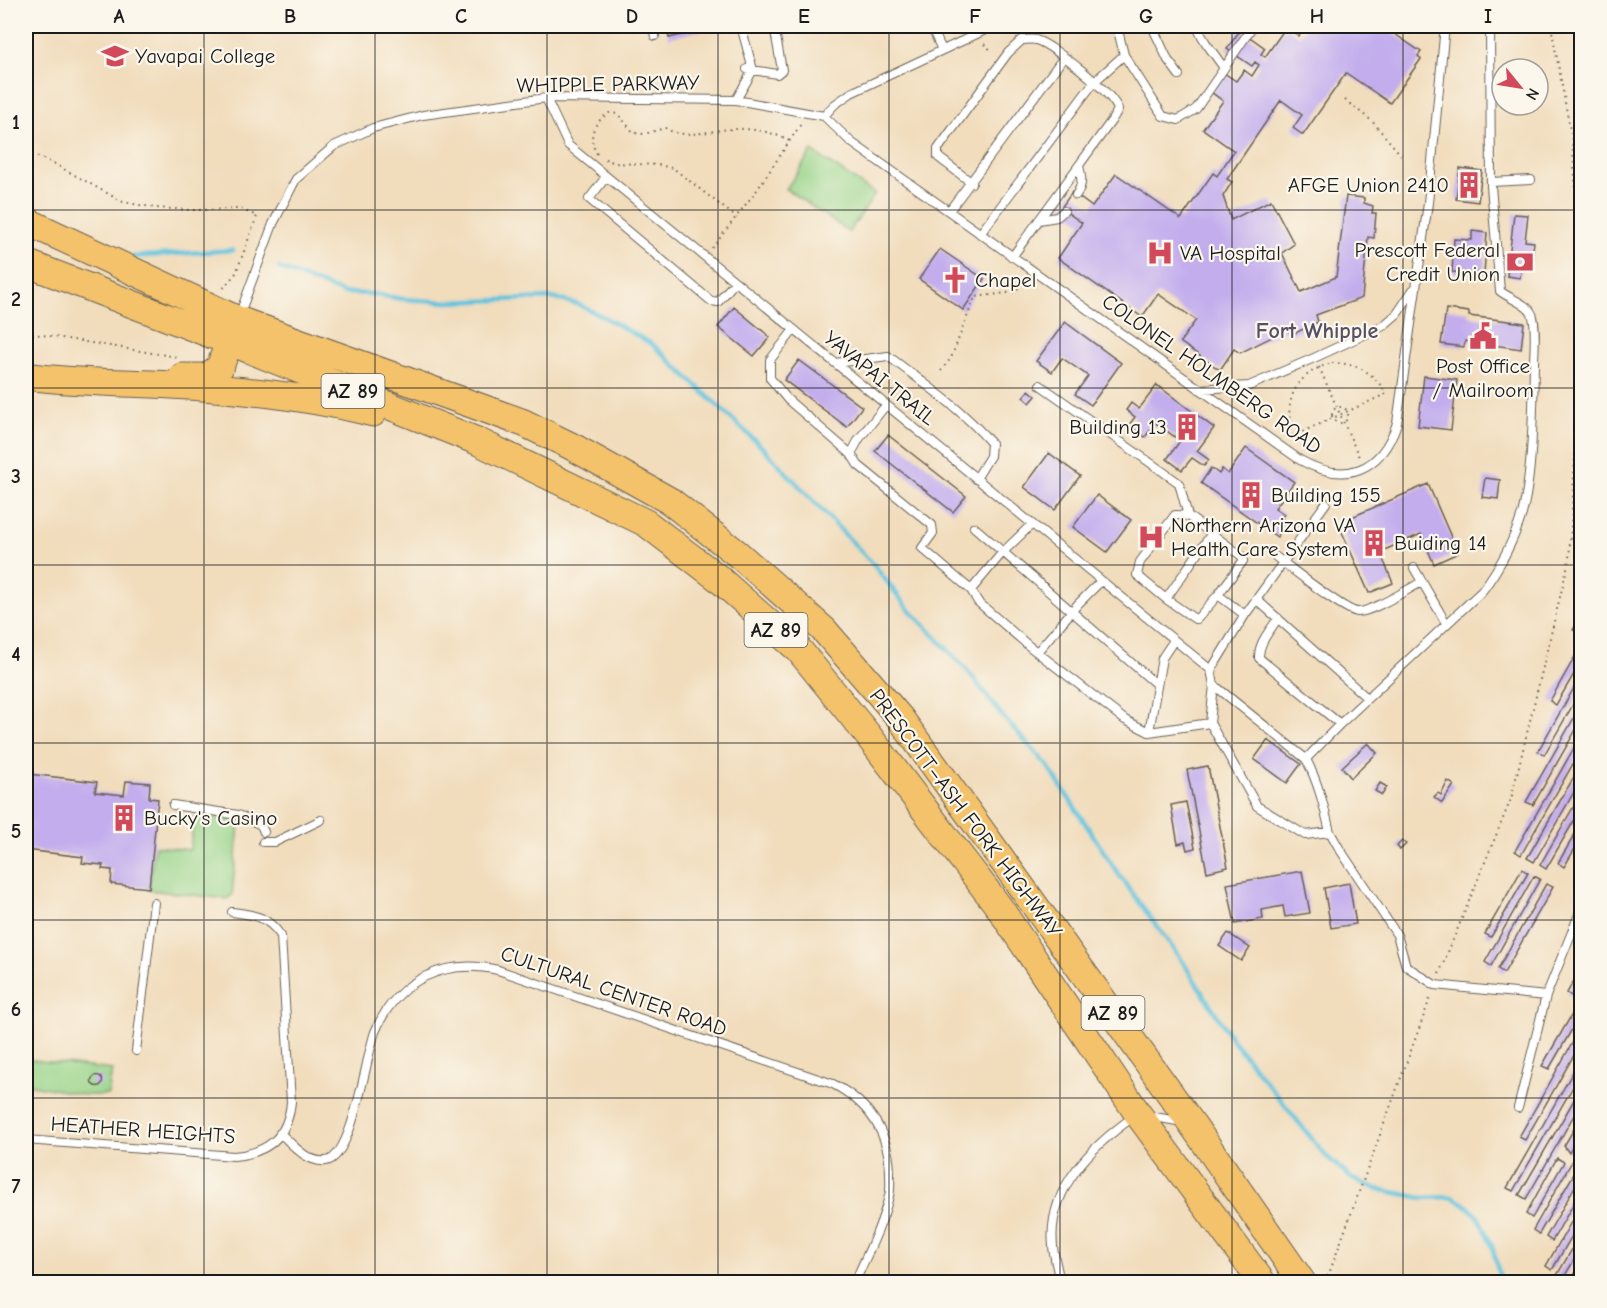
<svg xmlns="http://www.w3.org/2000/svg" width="1607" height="1308" viewBox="0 0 1607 1308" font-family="'Comic Neue',sans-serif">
	<rect width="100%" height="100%" fill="#fbf7ec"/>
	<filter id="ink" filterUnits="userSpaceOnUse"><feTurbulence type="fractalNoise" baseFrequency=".0167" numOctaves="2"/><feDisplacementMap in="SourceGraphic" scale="12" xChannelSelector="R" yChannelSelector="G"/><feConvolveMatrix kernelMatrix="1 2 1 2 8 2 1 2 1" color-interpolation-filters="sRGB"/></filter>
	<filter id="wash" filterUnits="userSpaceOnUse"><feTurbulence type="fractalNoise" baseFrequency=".008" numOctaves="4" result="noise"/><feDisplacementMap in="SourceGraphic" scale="24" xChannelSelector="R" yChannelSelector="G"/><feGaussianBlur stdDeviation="1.35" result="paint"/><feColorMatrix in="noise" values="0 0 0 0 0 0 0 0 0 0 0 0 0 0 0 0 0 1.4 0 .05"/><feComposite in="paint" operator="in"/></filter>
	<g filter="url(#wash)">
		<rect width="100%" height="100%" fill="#f1dcbb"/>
		<path fill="#96d387" stroke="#597852" stroke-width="1.5" d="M812,151L875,194L849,232L786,189Z
			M194,816L234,820L239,825L232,895L227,899L149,890L155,846L190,850Z
			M26,1059L112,1070L108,1095H85L26,1084Z"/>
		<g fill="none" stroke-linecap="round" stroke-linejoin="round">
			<path stroke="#5fc2dd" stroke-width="4.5" d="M130,257L233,250
				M279,268L344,293L372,294L403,299L448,302L552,298L577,304L602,316L652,344L765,450L873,564L907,607L967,670L1003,717L1047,765L1117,872L1181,959L1234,1042L1325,1155L1351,1178L1377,1189L1422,1198L1452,1197L1467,1206L1478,1216L1492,1246L1501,1282"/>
		</g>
		<g id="blocks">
			<path fill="#c3aded" d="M666,26H701L702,30L669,38Z
				M1307,26H1383L1421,52L1418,56L1421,59L1390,103L1346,73L1303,135L1293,128L1302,115L1281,100L1227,179L1232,182L1223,196L1231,220L1271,200L1294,244L1282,253L1301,292L1336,277L1346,196L1364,198V203L1373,206L1372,213H1376L1374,238L1368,237L1362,298L1316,315L1318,322L1291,335L1288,329L1240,353L1234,349L1220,370L1180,342L1196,320L1158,294L1142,317L1058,258L1082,223L1061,208L1072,192L1092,207L1116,174L1181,219L1213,173L1217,176L1234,151L1203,129L1223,101L1211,92L1224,73L1236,81L1244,70L1252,76L1259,65L1255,62L1252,66L1227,49L1240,30L1265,48L1261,54L1265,57L1286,27L1299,36Z
				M1460,168L1482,171L1478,202L1456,199Z
				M1514,214L1528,215L1525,241L1534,242L1531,266H1522L1520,278L1507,276Z
				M1472,231L1487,233L1484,274L1452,272L1454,239L1472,240Z
				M940,249L984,279L963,310L919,279Z
				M734,307L770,337L754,356L718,327Z
				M1446,309L1469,312V316L1524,323L1521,349L1465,341L1464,347L1441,344Z
				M1065,322L1121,363L1091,405L1075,394L1088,376L1062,358L1052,372L1036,361Z
				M799,360L862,407L847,427L784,380Z
				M1424,376L1457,380L1451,430L1418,426Z
				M1157,385L1214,428L1197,451L1209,460L1204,466L1192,458L1182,470L1167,459L1180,441L1156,423L1145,437L1129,425L1135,417L1126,410L1131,403L1139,409Z
				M1029,390L1036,396L1030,403L1023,397Z
				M888,435L966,496L953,512L875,451Z
				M1246,448L1294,482L1275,508L1284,514L1281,518L1287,523L1277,537L1201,483L1211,468L1219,474L1222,469L1228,474Z
				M1049,453L1080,476L1055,510L1024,487Z
				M1485,478L1500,480L1498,499L1482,497Z
				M1428,484L1458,553L1434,564L1421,534L1380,552L1393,583L1369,593L1338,523Z
				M1097,495L1131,520L1107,552L1073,527Z
				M1582,615V630L1580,633L1573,630Z
				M1582,644V660L1556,705L1550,701Z
				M1582,674V689L1544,755L1538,751Z
				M1582,704V719L1533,805L1526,802Z
				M1582,734V748L1521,855L1515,851Z
				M1268,740L1301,764L1287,783L1254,759Z
				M1368,743L1377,753L1351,778L1342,767Z
				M1582,763V778L1534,862L1527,858Z
				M1208,766L1228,867L1207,872L1187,770Z
				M29,774L97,782L95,792L124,795L126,781L150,783L149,798L158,799L149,888L111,884L112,870L102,869L103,865L82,863L83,857L26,850V779H28Z
				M1448,781L1454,785L1442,803L1434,797L1438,793L1441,795Z
				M1380,783L1387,787L1382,795L1375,791Z
				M1582,792V807L1546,869L1540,865Z
				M1186,802L1195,848L1187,850L1185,842L1178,844L1171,805Z
				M1582,822V837L1564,867L1558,863Z
				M1402,841L1406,844L1400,850L1397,846Z
				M1522,869L1528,873L1491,937L1485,934Z
				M1302,871L1310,913L1285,917L1283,906L1262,910L1263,919L1235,924L1227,884Z
				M1534,876L1540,879L1491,966L1485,962Z
				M1349,883L1356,924L1331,928L1324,888Z
				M1546,884L1553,887L1504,973L1498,969Z
				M1228,933L1250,948L1241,961L1219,946Z
				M1579,972L1582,973V983L1573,997L1567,993Z
				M1582,997V1012L1549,1069L1542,1066Z
				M1582,1026V1041L1525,1140L1519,1137Z
				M1582,1056V1071L1513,1191L1507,1188Z
				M91.5 1081a5.5 5.5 0 1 1 11 0a5.5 5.5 0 1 1-11 0Z
				M1582,1086V1101L1526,1199L1519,1195Z
				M1582,1115V1131L1569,1153L1564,1146Z
				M1582,1144V1160L1539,1234L1533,1230Z
				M1557,1158L1564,1162L1532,1218L1526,1214Z
				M1582,1174V1189L1552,1241L1546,1237Z
				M1582,1203V1219L1552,1270L1546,1266Z
				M1582,1232V1247L1561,1282H1553Z
				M1582,1262V1278L1579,1282H1570Z"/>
		</g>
	</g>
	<g filter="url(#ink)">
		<use href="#blocks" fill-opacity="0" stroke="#675f54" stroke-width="1.5"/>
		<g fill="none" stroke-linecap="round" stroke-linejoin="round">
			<defs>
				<path id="lane" d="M652,26L655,36
					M931,26L942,50
					M1117,26L1124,55L1163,116L1178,120L1196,109L1253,26
					M1152,26L1168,60L1179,75
					M1196,26L1206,43L1224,68
					M747,69L777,74L782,70L774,26
					M546,98L568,145L1211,670
					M736,100L753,70L741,26
					M824,116L851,142L1300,460C1345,485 1381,472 1397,423L1428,203L1445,26
					M824,116L834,105L851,93L994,26
					M606,177L589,199L711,301L718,302L735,282
					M1491,182L1531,180
					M972,183L938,157V149L1008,53L1022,40C1026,40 1032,39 1036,40C1053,45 1115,94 1118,110L1112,120L1012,257
					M1076,195C1083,185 1082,178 1079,166
					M949,211L1064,57
					M1039,220L1057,217L1064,211
					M980,234L1094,82L1124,55
					M239,316L273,224L296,179L334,146L373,128L423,115L546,98L736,100L824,116
					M793,331L770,360V378L788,400L851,454
					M835,363L888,356C924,383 962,409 991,443L990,456L976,479
					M1040,385L1179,483L1188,516
					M1199,389L1249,386L1314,358L1383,326L1397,314L1413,290
					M886,405L859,439L851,454L858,465L932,525L933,533L922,548L971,590
					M1032,524L1002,553L971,590L978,602L1029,646L1125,720L1149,732L1210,723
					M974,527L1157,685
					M1276,557C1290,567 1345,612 1358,612C1372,612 1408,589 1422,582
					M1414,568L1446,623
					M1218,595L1197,619H1195L1166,599L1137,575L1140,562L1175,515L1188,516L1243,557V561L1218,595L1245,615
					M1166,599L1212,533
					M1256,599L1367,698
					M1278,618C1270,631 1258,643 1259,658L1340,724
					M1037,652L1078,604L1101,581
					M1211,670L1214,685L1210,723L1257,806L1305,835L1330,832C1324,806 1318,782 1306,759L1340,724L1482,591C1500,567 1513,543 1522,514C1533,473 1533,408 1534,364C1534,352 1537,325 1532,314C1528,304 1510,299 1500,291L1491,186L1490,26
					M1211,670L1245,615L1326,503
					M1214,685L1306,759
					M1149,732L1162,658L1174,640
					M173,805L238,815L261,825L264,832
					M1330,832L1339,848L1397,935L1406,966L1435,985L1546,996L1518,1108
					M263,842H275L321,820
					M26,879L28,889L26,904
					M1546,996L1582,907
					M136,1051L154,903
					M1149,1116L1183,1122
					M280,1133C293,1145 307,1163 326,1161C353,1158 366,1056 375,1032C397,979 445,958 498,970L833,1084C869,1103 889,1132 890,1173C890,1180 891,1189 889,1196C882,1226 867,1254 855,1282
					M26,1140L234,1156C268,1153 288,1137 291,1102L281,936C267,916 255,915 232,912
					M1060,1282C1058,1271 1054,1258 1053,1246C1047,1188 1093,1145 1136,1115"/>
				<path id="primary" d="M26,221L238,320L524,423L573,447L670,501L739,555L824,630L900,718L1192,1124L1302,1282
					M26,263L228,341L477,441L646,523L718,578L799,650L867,734L999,907L1138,1114L1262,1282
					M26,376C74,383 123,382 172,385C240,389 307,396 373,413
					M182,377H207L220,367L235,326"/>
			</defs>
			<use href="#lane" stroke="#675f54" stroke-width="10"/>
			<use href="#primary" stroke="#675f54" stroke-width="29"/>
			<path stroke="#675f54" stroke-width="2" stroke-dasharray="1.5 4.5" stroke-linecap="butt" d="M1551,26L1572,140L1582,265
				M984,44L993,52
				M1345,100L1372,121L1401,155
				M26,152L53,163L123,202L156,208L194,210L240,209L257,216L236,273L221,291
				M597,154C587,137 593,123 609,113L618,114L634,133L644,134L665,128C685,141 712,129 734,129C752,128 774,132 789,141
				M605,159L615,163L658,165L673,168L737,218
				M712,248L757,190L801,124
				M26,334L43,335L177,357
				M1332,363C1357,363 1374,372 1386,394L1293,436C1282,400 1296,373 1332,363Z
				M1319,367L1359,457
				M941,371L951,358L975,297L1015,292L1025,279
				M1332 415a8 8 0 1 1 16 0a8 8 0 1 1-16 0Z
				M1439,974L1511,799L1569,560L1582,341
				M1326,1282L1431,996"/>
			<use href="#lane" stroke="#fff" stroke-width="8"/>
			<use href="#primary" stroke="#f3c26a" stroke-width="27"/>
		</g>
	</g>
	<path fill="none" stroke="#1c1c1c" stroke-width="1.5" stroke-opacity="0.55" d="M204,26V1282M375,26V1282M547,26V1282M718,26V1282M889,26V1282M1060,26V1282M1232,26V1282M1403,26V1282M26,210H1582M26,388H1582M26,565H1582M26,743H1582M26,920H1582M26,1098H1582"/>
	<defs>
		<symbol id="university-bare" viewBox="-9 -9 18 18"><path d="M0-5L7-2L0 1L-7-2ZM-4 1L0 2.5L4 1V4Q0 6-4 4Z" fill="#d1495b" stroke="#fbf7ec" stroke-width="2.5" paint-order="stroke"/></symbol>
		<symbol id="building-bare" viewBox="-9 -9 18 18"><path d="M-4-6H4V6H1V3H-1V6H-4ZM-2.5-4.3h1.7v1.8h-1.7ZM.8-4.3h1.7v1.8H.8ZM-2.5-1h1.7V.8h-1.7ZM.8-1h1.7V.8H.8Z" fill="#d1495b" stroke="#fbf7ec" stroke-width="2.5" paint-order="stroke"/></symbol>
		<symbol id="hospital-bare" viewBox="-9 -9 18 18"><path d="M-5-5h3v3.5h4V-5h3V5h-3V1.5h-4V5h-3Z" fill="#d1495b" stroke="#fbf7ec" stroke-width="2.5" paint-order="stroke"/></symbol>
		<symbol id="bank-bare" viewBox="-9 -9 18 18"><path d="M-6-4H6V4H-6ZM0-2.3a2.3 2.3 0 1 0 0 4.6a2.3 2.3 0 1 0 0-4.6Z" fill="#d1495b" stroke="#fbf7ec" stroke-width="2.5" paint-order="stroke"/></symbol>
		<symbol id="church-bare" viewBox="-9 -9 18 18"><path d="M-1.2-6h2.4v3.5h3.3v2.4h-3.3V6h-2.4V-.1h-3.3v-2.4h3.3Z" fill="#d1495b" stroke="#fbf7ec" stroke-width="2.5" paint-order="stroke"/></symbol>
		<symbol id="civic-bare" viewBox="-9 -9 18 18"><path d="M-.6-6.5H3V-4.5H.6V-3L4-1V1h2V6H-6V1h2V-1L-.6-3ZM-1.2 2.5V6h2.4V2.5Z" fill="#d1495b" stroke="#fbf7ec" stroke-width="2.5" paint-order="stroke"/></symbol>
	</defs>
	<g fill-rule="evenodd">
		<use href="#university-bare" x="96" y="37" width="38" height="38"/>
		<use href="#building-bare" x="1450" y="166" width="38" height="38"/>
		<use href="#hospital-bare" x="1141" y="234" width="38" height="38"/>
		<use href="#bank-bare" x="1501" y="243" width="38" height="38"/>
		<use href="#church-bare" x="936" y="261" width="38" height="38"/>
		<use href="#civic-bare" x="1464" y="317" width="38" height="38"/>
		<use href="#building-bare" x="1168" y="408" width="38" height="38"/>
		<use href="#building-bare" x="1232" y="476" width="38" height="38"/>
		<use href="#hospital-bare" x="1132" y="518" width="38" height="38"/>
		<use href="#building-bare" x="1355" y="524" width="38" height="38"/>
		<use href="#building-bare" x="105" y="799" width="38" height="38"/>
	</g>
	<g text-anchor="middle" stroke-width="4.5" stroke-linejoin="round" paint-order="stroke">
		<g fill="#fbf7ec" stroke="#5f5e5a" stroke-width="1.5">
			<rect x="321.5" y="374" width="63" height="34" rx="4.5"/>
			<rect x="744.5" y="613" width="63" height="34" rx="4.5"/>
			<rect x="1081.5" y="996" width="63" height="34" rx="4.5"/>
		</g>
		<g font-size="20" font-weight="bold" fill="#1c1c1c">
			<text x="353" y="398">AZ 89</text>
			<text x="776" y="637">AZ 89</text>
			<text x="1113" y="1020">AZ 89</text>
		</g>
		<g font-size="21" fill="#1c1c1c" stroke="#fbf7ec" text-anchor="start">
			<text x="135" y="63">Yavapai College</text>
			<text x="1449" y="192" text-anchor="end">AFGE Union 2410</text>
			<text x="1500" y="257" text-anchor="end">Prescott Federal<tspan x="1500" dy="24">Credit Union</tspan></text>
			<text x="1180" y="260">VA Hospital</text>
			<text x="975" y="287">Chapel</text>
			<text x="1483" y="373" text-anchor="middle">Post Office<tspan x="1483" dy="24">/ Mailroom</tspan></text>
			<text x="1167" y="434" text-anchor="end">Building 13</text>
			<text x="1271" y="502">Building 155</text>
			<text x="1171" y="532">Northern Arizona VA<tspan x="1171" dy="24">Health Care System</tspan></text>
			<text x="1394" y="550">Buiding 14</text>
			<text x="144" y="825">Bucky's Casino</text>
		</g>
		<g font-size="21" fill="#1c1c1c" stroke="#fbf7ec">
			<text transform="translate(608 84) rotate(-1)" y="7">WHIPPLE PARKWAY</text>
			<text transform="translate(1212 374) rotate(35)" y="7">COLONEL HOLMBERG ROAD</text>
			<text transform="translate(880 378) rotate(39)" y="7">YAVAPAI TRAIL</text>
			<text transform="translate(966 813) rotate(53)" y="7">PRESCOTT–ASH FORK HIGHWAY</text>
			<text transform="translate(614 991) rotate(19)" y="7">CULTURAL CENTER ROAD</text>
			<text transform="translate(143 1130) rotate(4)" y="7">HEATHER HEIGHTS</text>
		</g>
		<g font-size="22" font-weight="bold" fill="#564f65" stroke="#fbf7ec">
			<text x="1317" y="338">Fort Whipple</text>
		</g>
	</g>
	<rect width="1607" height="1308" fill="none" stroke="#fbf7ec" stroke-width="66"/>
	<g transform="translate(1520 87) rotate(120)"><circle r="28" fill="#fbf7ec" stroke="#a29f99" stroke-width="1.5"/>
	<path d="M0-4.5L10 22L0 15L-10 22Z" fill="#d1495b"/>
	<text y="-9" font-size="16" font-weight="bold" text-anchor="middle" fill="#1c1c1c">N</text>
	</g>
	<rect x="33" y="33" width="1541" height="1242" fill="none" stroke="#1c1c1c" stroke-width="2"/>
	<g font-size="20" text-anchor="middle" font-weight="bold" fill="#1c1c1c">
		<text x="119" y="23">A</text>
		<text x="290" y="23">B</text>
		<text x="461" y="23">C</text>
		<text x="632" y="23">D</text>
		<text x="804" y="23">E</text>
		<text x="975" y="23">F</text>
		<text x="1146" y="23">G</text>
		<text x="1317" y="23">H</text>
		<text x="1488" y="23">I</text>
		<text x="16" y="129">1</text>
		<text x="16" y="306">2</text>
		<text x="16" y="483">3</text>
		<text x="16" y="661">4</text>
		<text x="16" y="838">5</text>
		<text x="16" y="1016">6</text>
		<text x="16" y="1193">7</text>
	</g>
</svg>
